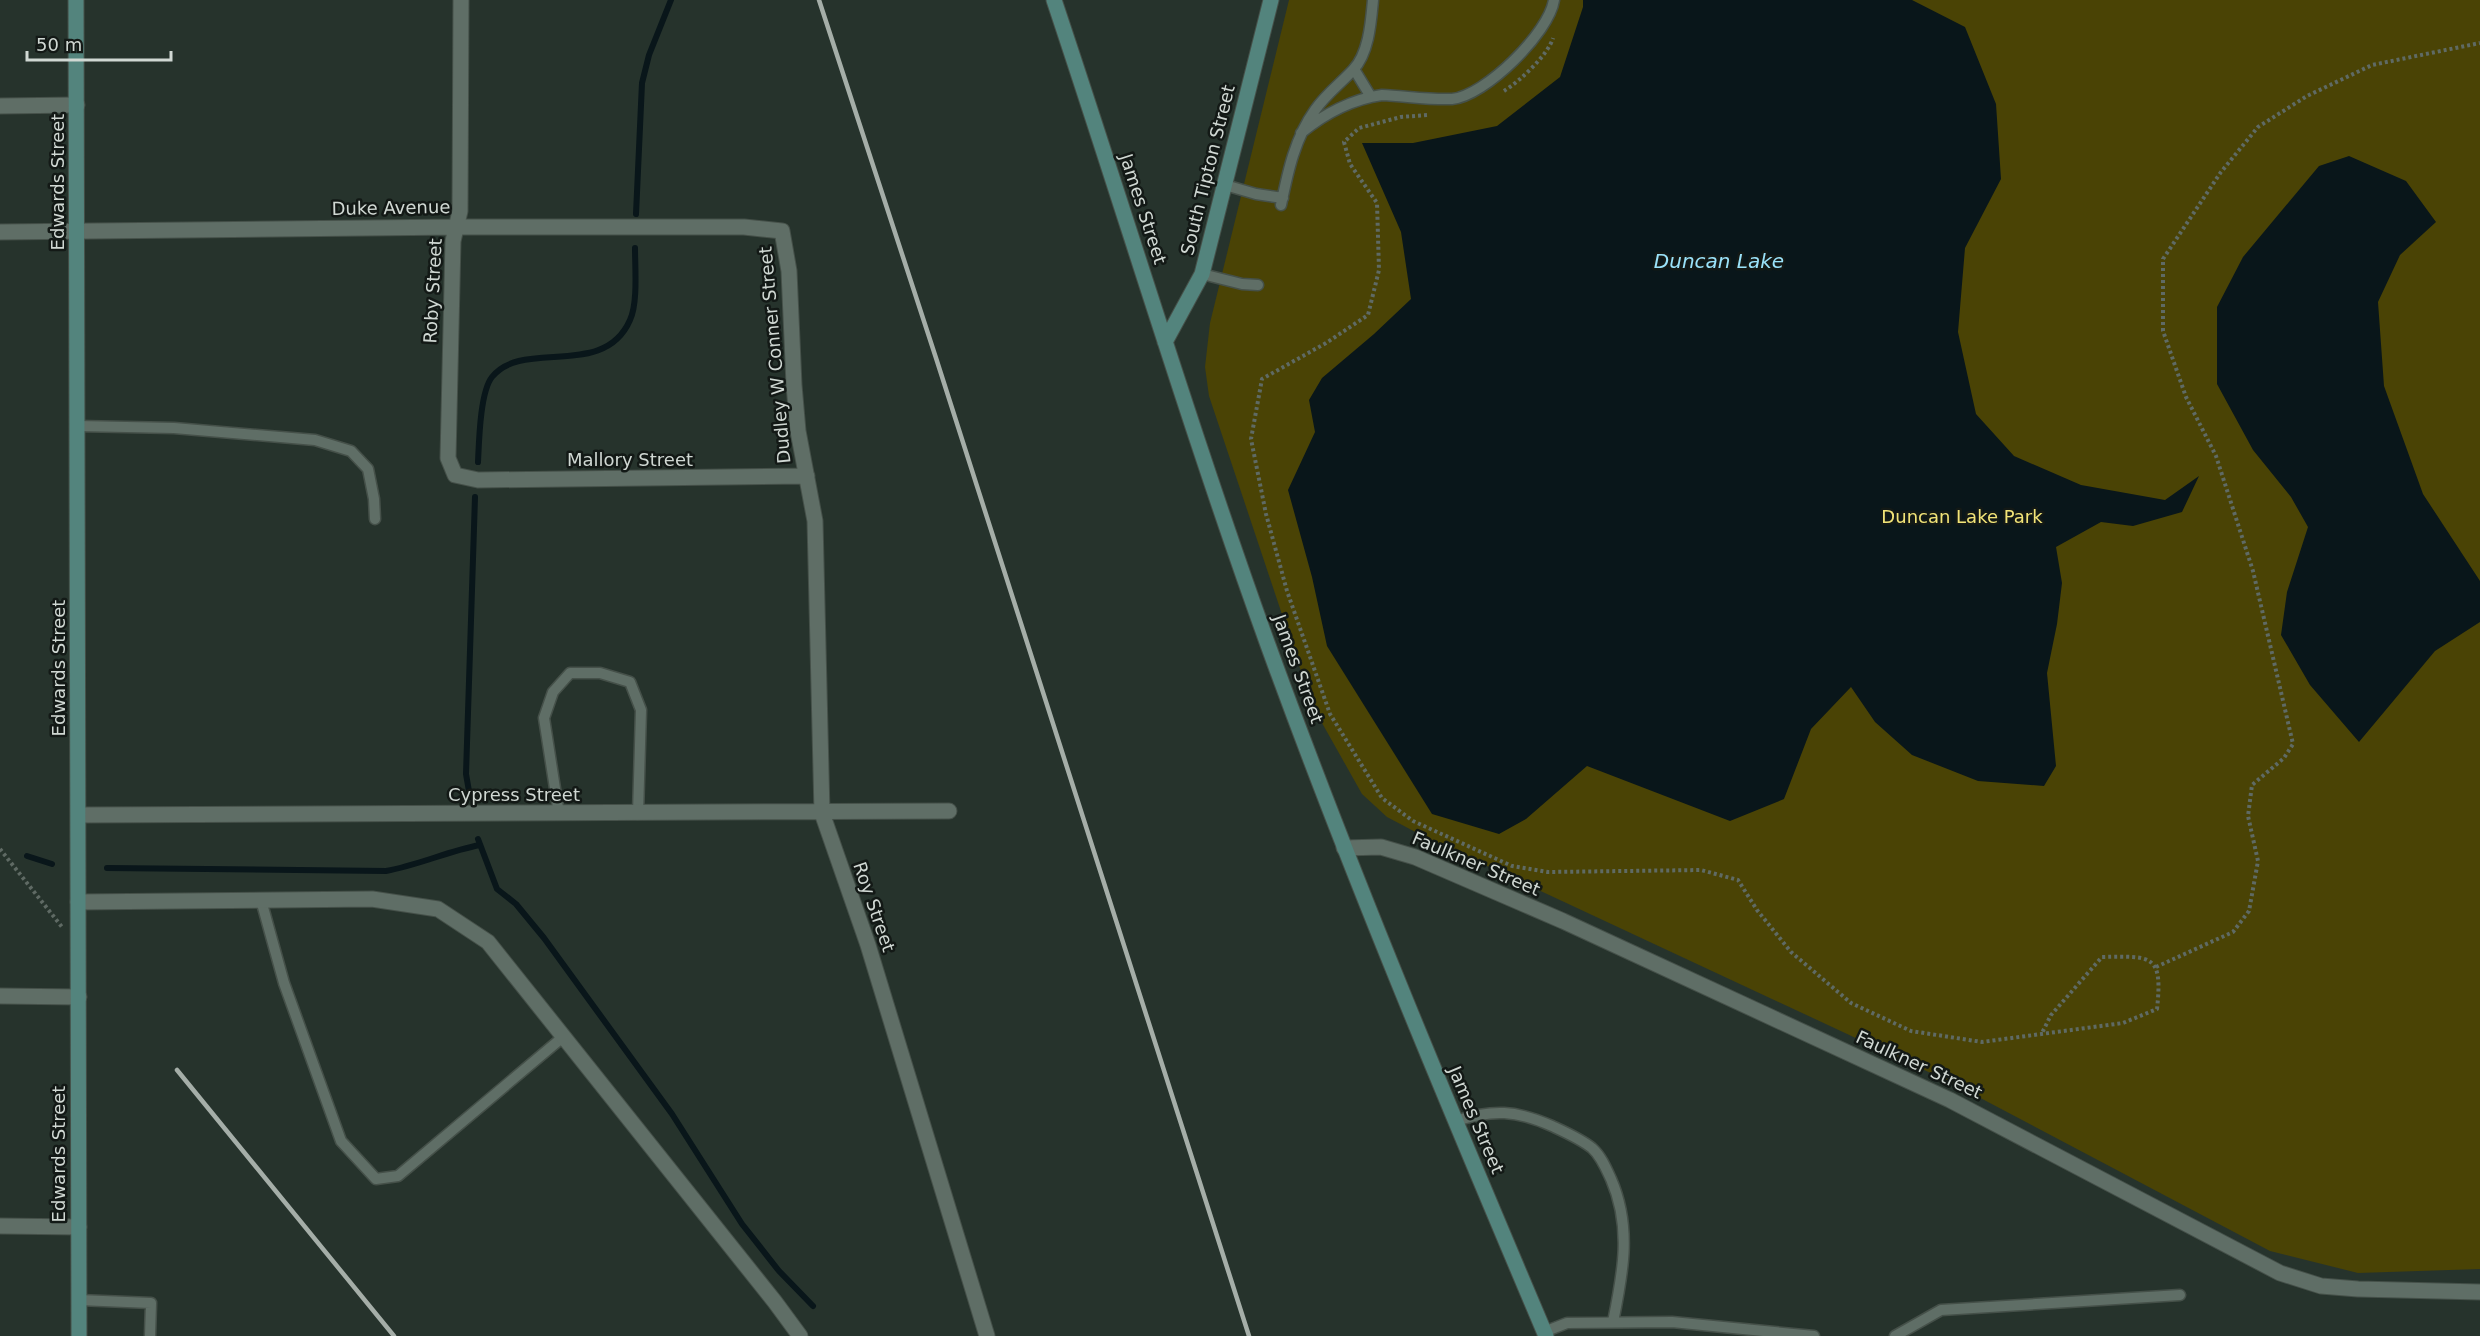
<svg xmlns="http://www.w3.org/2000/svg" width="2480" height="1336" viewBox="0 0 2480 1336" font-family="'DejaVu Sans',sans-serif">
	<rect width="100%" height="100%" fill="#26332c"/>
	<path fill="#4a4305" d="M1289,0H2480V1269L2358,1273L2270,1251L1950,1082L1423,836L1387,817L1362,794L1313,707L1209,396L1205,367L1210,323Z"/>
	<path fill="#09161a" d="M1583,0H1912L1965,27L1996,104L2001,179L1965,248L1958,332L1976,414L2014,456L2081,485L2165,500L2199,476L2182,512L2133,526L2101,522L2056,547L2062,583L2057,624L2047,673L2056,766L2044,786L1978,781L1912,755L1875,722L1851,687L1811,729L1784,799L1730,821L1587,766L1526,819L1499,834L1432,814L1327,646L1312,577L1288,490L1315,432L1309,400L1322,378L1374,334L1411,299L1401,232L1362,143H1413L1497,126L1560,77L1583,7Z
		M2349,156L2406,181L2436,222L2400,255L2378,302L2384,386L2423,494L2480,581V622L2435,651L2359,742L2310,685L2281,635L2287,592L2308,527L2291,497L2253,450L2217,384V307L2243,257L2319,166Z"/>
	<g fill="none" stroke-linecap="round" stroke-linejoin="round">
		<path stroke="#09161a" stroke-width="6" d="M636,214L642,83L649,55L671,0
			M478,462C479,442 480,392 492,377C523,338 604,380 630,320C638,303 635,268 635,248
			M470,797L466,774L475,497
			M478,839L497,889L516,904L544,938L672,1114L742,1224L779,1271L813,1306
			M27,856L52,864
			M107,868L386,871C419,865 448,851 480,845"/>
		<defs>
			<path id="lane" d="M1354,69L1371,97
				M1301,133C1324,114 1353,99 1382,95C1405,96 1429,100 1452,99C1485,96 1549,33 1554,0
				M1225,185L1256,194L1283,198
				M1281,205C1288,171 1295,138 1315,110C1326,94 1340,84 1353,70C1369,53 1371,22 1373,0
				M1202,274L1242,284L1258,285
				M78,426L174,428L315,440L351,451L368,469L374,499L375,519
				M559,814L544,718L553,692L570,673H600L630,682L641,710L638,814
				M261,900L284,983L341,1141L376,1179L398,1176L563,1037
				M1455,1121C1493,1109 1516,1110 1552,1126C1565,1132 1581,1139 1592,1148C1601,1156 1606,1168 1611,1179C1632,1227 1623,1273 1613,1322
				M79,1300L151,1303L150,1336
				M1544,1332L1567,1323L1672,1322L1814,1336
				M1895,1336L1941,1310L2180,1295"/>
			<path id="street" d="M461,0L460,211L453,241L448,458L455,475L478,480L807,476
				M0,106L77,105
				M0,232L457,227H744L782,231L789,271L794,385L798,431L815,521L822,813L868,945L987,1336
				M79,815L949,811
				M1344,848L1381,847L1415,857L1563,921L1950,1100L2280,1273L2321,1286L2358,1289L2480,1292
				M78,902L372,899L438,909L488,942L775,1302L800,1336
				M0,996L79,997
				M0,1226L79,1227"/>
			<path id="secondary" d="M76,0L79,1336
				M1054,0C1126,215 1191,432 1268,645C1353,879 1449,1107 1546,1336
				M1165,342L1202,274L1271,0"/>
		</defs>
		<use href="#lane" stroke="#455049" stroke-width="13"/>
		<use href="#street" stroke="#455049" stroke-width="17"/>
		<use href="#secondary" stroke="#455049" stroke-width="17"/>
		<path stroke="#5f6a64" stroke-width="4" stroke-dasharray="3 3" stroke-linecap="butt" d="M1504,91C1520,81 1548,55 1553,38
			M1427,115L1401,117L1359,128L1344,142L1350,164L1377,203L1379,270L1368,315L1326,343L1262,379L1251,439L1266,514L1287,591L1330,714L1382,798L1413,821L1512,866L1548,872L1701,870L1738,880L1757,910L1791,952L1851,1003L1911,1031L1982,1042L2123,1023L2157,1009C2163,954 2152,956 2102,957L2051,1015L2042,1033
			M0,849L62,927
			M2156,967L2233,932L2249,911L2258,861L2248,816L2252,785L2284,758L2293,744L2253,571L2216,456L2186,397L2163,331V259L2221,172L2258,127L2307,96L2372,65L2480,43"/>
		<use href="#lane" stroke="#5f6e66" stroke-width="10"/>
		<use href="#street" stroke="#5f6e66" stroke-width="15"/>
		<use href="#secondary" stroke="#53847d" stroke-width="15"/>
		<path stroke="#a5aea8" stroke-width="4.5" d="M819,0L936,358L1249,1336
			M177,1070L394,1336"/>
	</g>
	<g text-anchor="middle" stroke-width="5" stroke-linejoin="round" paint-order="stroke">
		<g font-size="18" fill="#d0d8d3" stroke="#131916">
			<text transform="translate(1208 170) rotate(-76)" y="6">South Tipton Street</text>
			<text transform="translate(58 182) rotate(-90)" y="6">Edwards Street</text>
			<text transform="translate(391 208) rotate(-1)" y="6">Duke Avenue</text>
			<text transform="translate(1143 209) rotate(72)" y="6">James Street</text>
			<text transform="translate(433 291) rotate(-87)" y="6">Roby Street</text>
			<text transform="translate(775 355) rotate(-95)" y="6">Dudley W Conner Street</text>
			<text x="630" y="466">Mallory Street</text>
			<text transform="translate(59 668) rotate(-90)" y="6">Edwards Street</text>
			<text transform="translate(1298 669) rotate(70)" y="6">James Street</text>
			<text x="514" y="801">Cypress Street</text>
			<text transform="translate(1476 864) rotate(23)" y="6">Faulkner Street</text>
			<text transform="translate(874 907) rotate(71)" y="6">Roy Street</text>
			<text transform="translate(1919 1065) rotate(25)" y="6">Faulkner Street</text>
			<text transform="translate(1476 1120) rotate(67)" y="6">James Street</text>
			<text transform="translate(59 1154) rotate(-90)" y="6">Edwards Street</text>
		</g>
		<g font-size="18" fill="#f2e478" stroke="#131916">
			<text x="1962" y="523">Duncan Lake Park</text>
		</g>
		<g font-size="20" font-style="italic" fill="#9ae2f9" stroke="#131916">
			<text x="1719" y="268">Duncan Lake</text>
		</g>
	</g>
	<path d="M27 51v9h144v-9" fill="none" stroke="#d0d8d3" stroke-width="3"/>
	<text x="36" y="51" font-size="18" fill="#d0d8d3" stroke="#131916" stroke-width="4.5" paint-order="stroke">50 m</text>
</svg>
